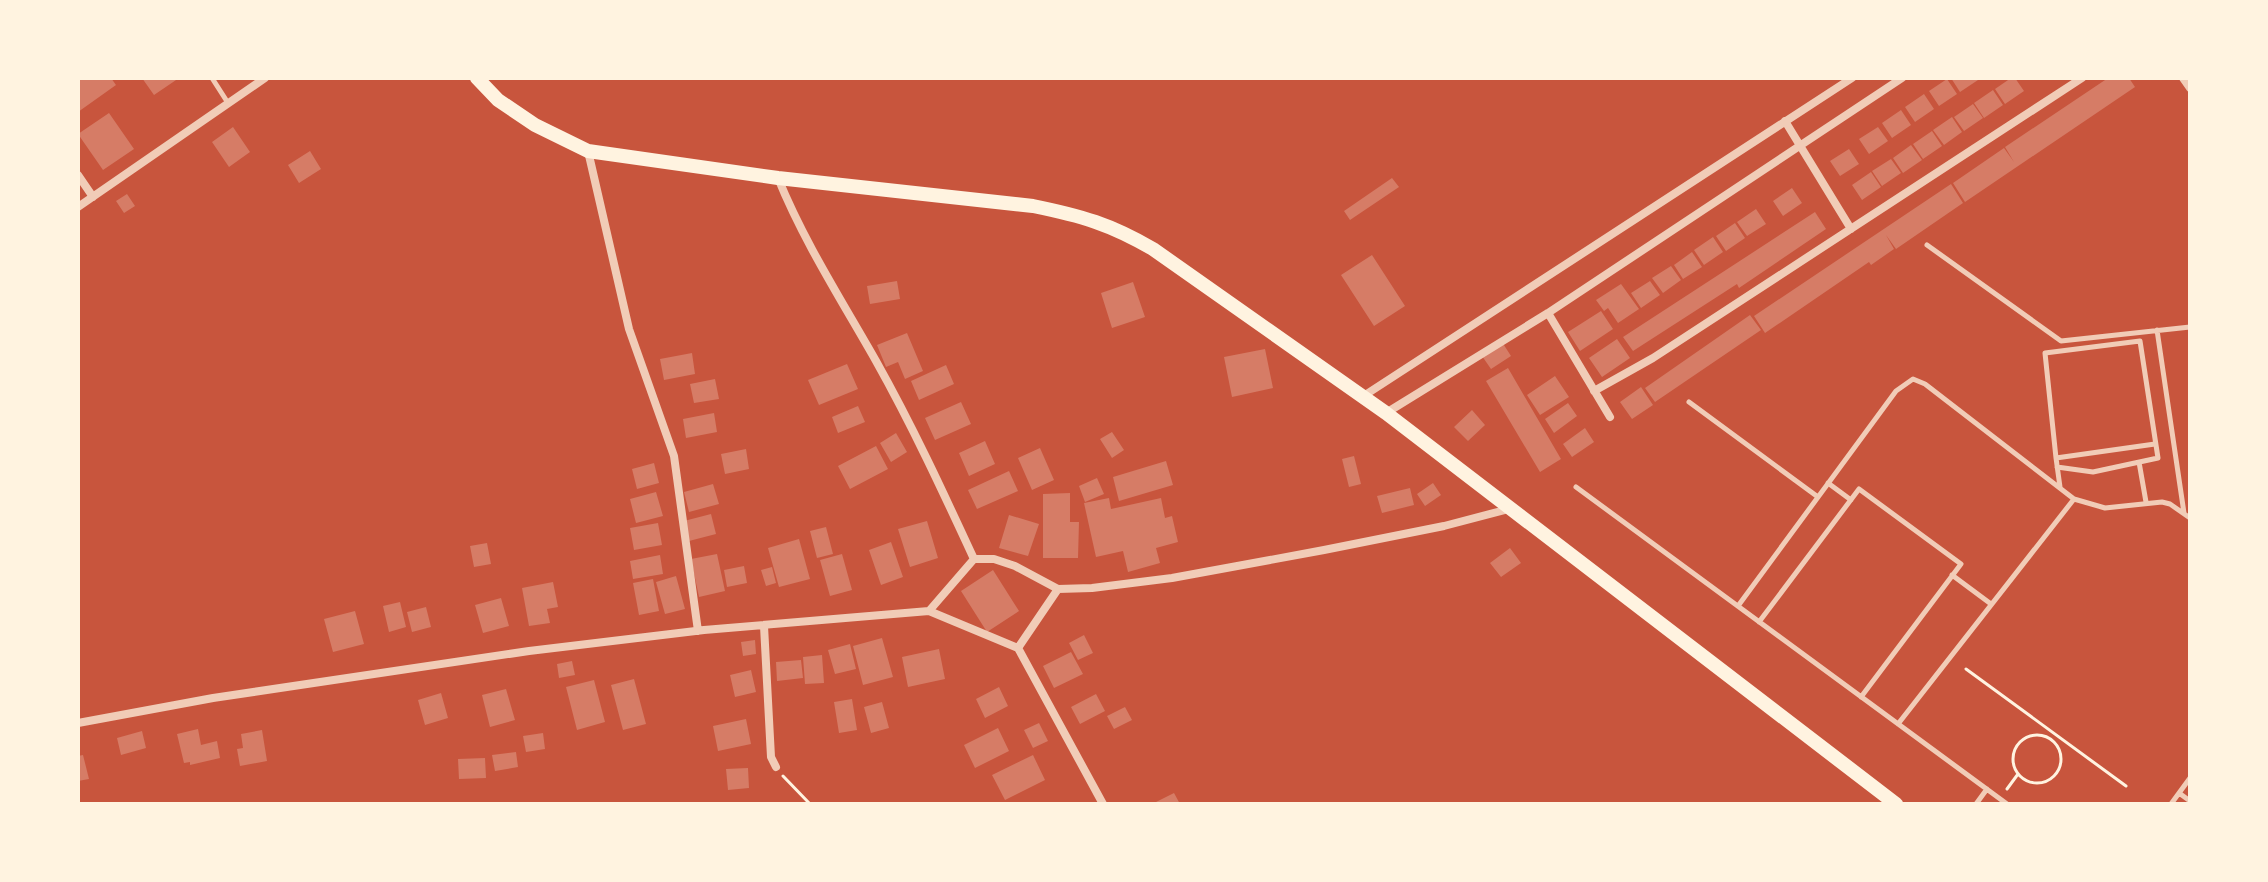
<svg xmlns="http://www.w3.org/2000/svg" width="2268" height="882" viewBox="0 0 2268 882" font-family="Jost,sans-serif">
	<rect width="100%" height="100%" fill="#c8553d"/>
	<path fill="#d67c66" d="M78,78H111L116,85L78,112Z
		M142,78H179L154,95Z
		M1951,78H1981L1960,92Z
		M2011,78H2015L2024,91L2005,104L1995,89Z
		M2108,78H2129L2135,87L1965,202L1953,183L2004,148L2014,162L2005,147Z
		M1947,79L1957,94L1939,106L1929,91Z
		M1993,90L2003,105L1984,118L1974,103Z
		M1924,94L1934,109L1915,122L1905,107Z
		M1973,104L1983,118L1964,131L1954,117Z
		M1901,110L1911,125L1892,138L1882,123Z
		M109,113L134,149L103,170L78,134Z
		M1952,117L1962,132L1944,145L1933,130Z
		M233,127L250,152L229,167L212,142Z
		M1878,127L1888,141L1869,154L1859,139Z
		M1932,131L1942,146L1923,159L1913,144Z
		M1911,145L1922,160L1903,173L1893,158Z
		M1849,149L1859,164L1840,176L1830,161Z
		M310,151L321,169L299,183L288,165Z
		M1891,159L1901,173L1882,186L1872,171Z
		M1871,172L1881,187L1862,200L1852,185Z
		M1392,178L1399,187L1350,220L1344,211Z
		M1951,184L1963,203L1896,249L1886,235L1894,249L1871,265L1869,262L1765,333L1754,316Z
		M1792,188L1802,203L1783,216L1773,201Z
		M127,194L135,206L124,213L116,201Z
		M1756,209L1766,224L1747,236L1737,222Z
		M1815,212L1826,229L1739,288L1737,284L1633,351L1623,337Z
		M1735,223L1745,238L1726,251L1716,236Z
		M1713,237L1723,252L1704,265L1694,250Z
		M1692,252L1702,267L1683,279L1674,265Z
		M1372,255L1405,306L1374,326L1341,275Z
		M1671,266L1681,280L1663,293L1652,278Z
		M897,281L900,299L870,304L867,286Z
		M1650,281L1660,295L1641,308L1631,293Z
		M1133,282L1145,317L1112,328L1101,293Z
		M1621,284L1639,309L1618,323L1608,308L1604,311L1596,300Z
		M1601,311L1613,329L1580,351L1568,332Z
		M1750,315L1761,330L1655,402L1645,388Z
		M907,333L923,371L905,379L898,362L886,367L877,345Z
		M1617,339L1630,358L1602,377L1589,358Z
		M1502,342L1511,356L1491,369L1482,356Z
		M1265,349L1273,388L1232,397L1224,357Z
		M692,353L695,374L664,380L660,359Z
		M847,364L858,389L819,405L808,380Z
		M946,365L954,384L919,400L911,381Z
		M1508,368L1561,459L1540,472L1486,381Z
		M1555,376L1569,397L1540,415L1527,395Z
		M715,379L719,399L694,403L690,384Z
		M1641,387L1653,405L1632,419L1620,402Z
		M961,402L971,424L935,440L925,418Z
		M1568,403L1577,416L1554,433L1545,419Z
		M858,406L865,422L838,433L832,417Z
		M1472,410L1485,425L1468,441L1454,427Z
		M714,413L717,432L686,438L683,419Z
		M1585,428L1594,442L1572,457L1563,444Z
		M1112,432L1124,450L1112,458L1100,439Z
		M896,433L907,452L891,462L880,443Z
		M985,441L995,464L969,476L959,453Z
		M876,446L888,469L850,489L838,466Z
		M1040,448L1054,480L1032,490L1018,458Z
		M746,449L749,469L725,474L721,454Z
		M1354,456L1361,484L1349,487L1342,459Z
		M1166,461L1173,485L1119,501L1113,477Z
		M654,463L659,483L637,489L632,469Z
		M1009,471L1018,491L977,509L968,490Z
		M1097,478L1104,494L1085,502L1079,486Z
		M1433,483L1441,495L1425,506L1417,494Z
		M713,484L719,504L689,512L684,492Z
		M1410,488L1414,505L1382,513L1377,496Z
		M656,492L663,516L636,523L630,499Z
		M1070,493V522H1079L1078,558H1043V494Z
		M1109,498L1111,509L1161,498L1165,518L1172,516L1178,542L1156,548L1160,563L1128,572L1123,551L1096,557L1084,503Z
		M711,514L716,534L689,541L684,521Z
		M1009,515L1039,524L1028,556L999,548Z
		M927,521L938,558L910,567L898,529Z
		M658,523L662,545L634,550L630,528Z
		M826,527L833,554L817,558L810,531Z
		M799,539L810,579L779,587L768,548Z
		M891,542L903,577L881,585L869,550Z
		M487,543L491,564L474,567L470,546Z
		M1510,548L1521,563L1501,577L1490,563Z
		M717,554L725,591L699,597L691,559Z
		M842,554L852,590L830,596L820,560Z
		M660,555L663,574L633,579L630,561Z
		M744,566L747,583L727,587L724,570Z
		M772,567L776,583L766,586L761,570Z
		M993,570L1019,611L987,632L961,591Z
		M676,576L685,609L665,614L656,582Z
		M653,579L659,611L639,615L633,583Z
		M553,582L558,607L547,609L550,623L529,626L522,588Z
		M501,598L509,626L483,633L475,605Z
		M400,602L406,627L389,632L383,606Z
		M426,607L431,627L412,632L407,612Z
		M355,611L364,644L333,652L324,619Z
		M1084,635L1093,653L1078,660L1069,643Z
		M882,638L893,677L863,685L853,646Z
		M755,640L756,654L743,656L741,642Z
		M850,644L856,669L835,674L828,650Z
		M939,649L945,679L908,687L902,657Z
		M1071,652L1083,674L1054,688L1043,666Z
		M822,655L824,683L805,684L803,657Z
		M801,660L803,678L777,681L776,662Z
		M572,661L575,675L559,678L557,664Z
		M751,670L756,692L735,697L730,675Z
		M634,679L646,724L623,730L611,685Z
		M594,680L605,722L577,730L566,687Z
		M999,687L1008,706L985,718L976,699Z
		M506,689L515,720L490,727L482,695Z
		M441,693L448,718L425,725L418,700Z
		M1096,694L1105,711L1080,724L1071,707Z
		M852,699L857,730L839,733L834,702Z
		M882,702L889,728L871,733L864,707Z
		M1125,707L1132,720L1114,729L1107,716Z
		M746,719L751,744L718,751L713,726Z
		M1039,723L1048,741L1033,748L1024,730Z
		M998,728L1009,751L975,768L964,745Z
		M198,729L201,745L217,741L220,758L190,765V762L184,763L177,734Z
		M262,730L267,761L240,766L237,749L243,748L241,734Z
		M142,731L146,748L121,755L117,738Z
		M543,733L545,749L526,752L523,736Z
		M516,752L518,767L495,771L492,755Z
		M83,755L89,779L78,781V756Z
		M1033,755L1045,780L1005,800L992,775Z
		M485,758L486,778L459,779L458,759Z
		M748,768L749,788L728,790L726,769Z
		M1174,793L1180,804H1152Z"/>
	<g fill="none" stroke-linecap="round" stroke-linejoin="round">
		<path stroke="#fff3e0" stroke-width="3" d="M1966,669L2126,786
			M2013 759a24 24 0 1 1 48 0a24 24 0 1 1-48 0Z
			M783,776L810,804
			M2007,789L2018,774"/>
		<path stroke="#f1ccb7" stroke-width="5" d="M212,78L228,103
			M1927,245L2061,341L2190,327
			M2157,330L2184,513
			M1689,402L1818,497
			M2056,458L2155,444
			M2139,462L2146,502
			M2057,467L2093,472L2158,458L2140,341L2045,353L2056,458L2060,487
			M1828,483L1851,500
			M1576,487L2007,804
			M1952,575L1991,604
			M1738,606L1896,391L1913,379L1925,384L2074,499
			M1759,622L1859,489L1961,564L1861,697
			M1898,724L2074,499L2105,508L2162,502L2170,504L2190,518
			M2179,793L2190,801
			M1976,804L1987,789
			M2171,804L2190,778"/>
		<path stroke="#f1ccb7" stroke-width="8" d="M2183,78L2190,88
			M1785,121L1851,229
			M588,151L629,329L674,456L698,631
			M78,175L93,197
			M778,178C804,242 842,301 876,361C912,425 943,492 974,559
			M78,207L265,78
			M1548,313L1610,417
			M1594,391L1653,358L2082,78
			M1362,397L1852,78
			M1386,413L1548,313L1902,78
			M1058,589L1018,648L1103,804
			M929,611L1018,648
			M764,626L771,757L776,767
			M78,723L213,698L529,651L704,630L929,611L974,559H994L1015,566L1058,589L1092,588L1172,578L1324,550L1444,526L1509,509"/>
		<path stroke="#fff3e0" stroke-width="14" d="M477,78L498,100L535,125L588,151L778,178L1033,206C1082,216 1110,224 1153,249L1386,413L1896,804"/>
	</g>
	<rect width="2268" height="882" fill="none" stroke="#fff3e0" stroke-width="160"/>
</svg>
